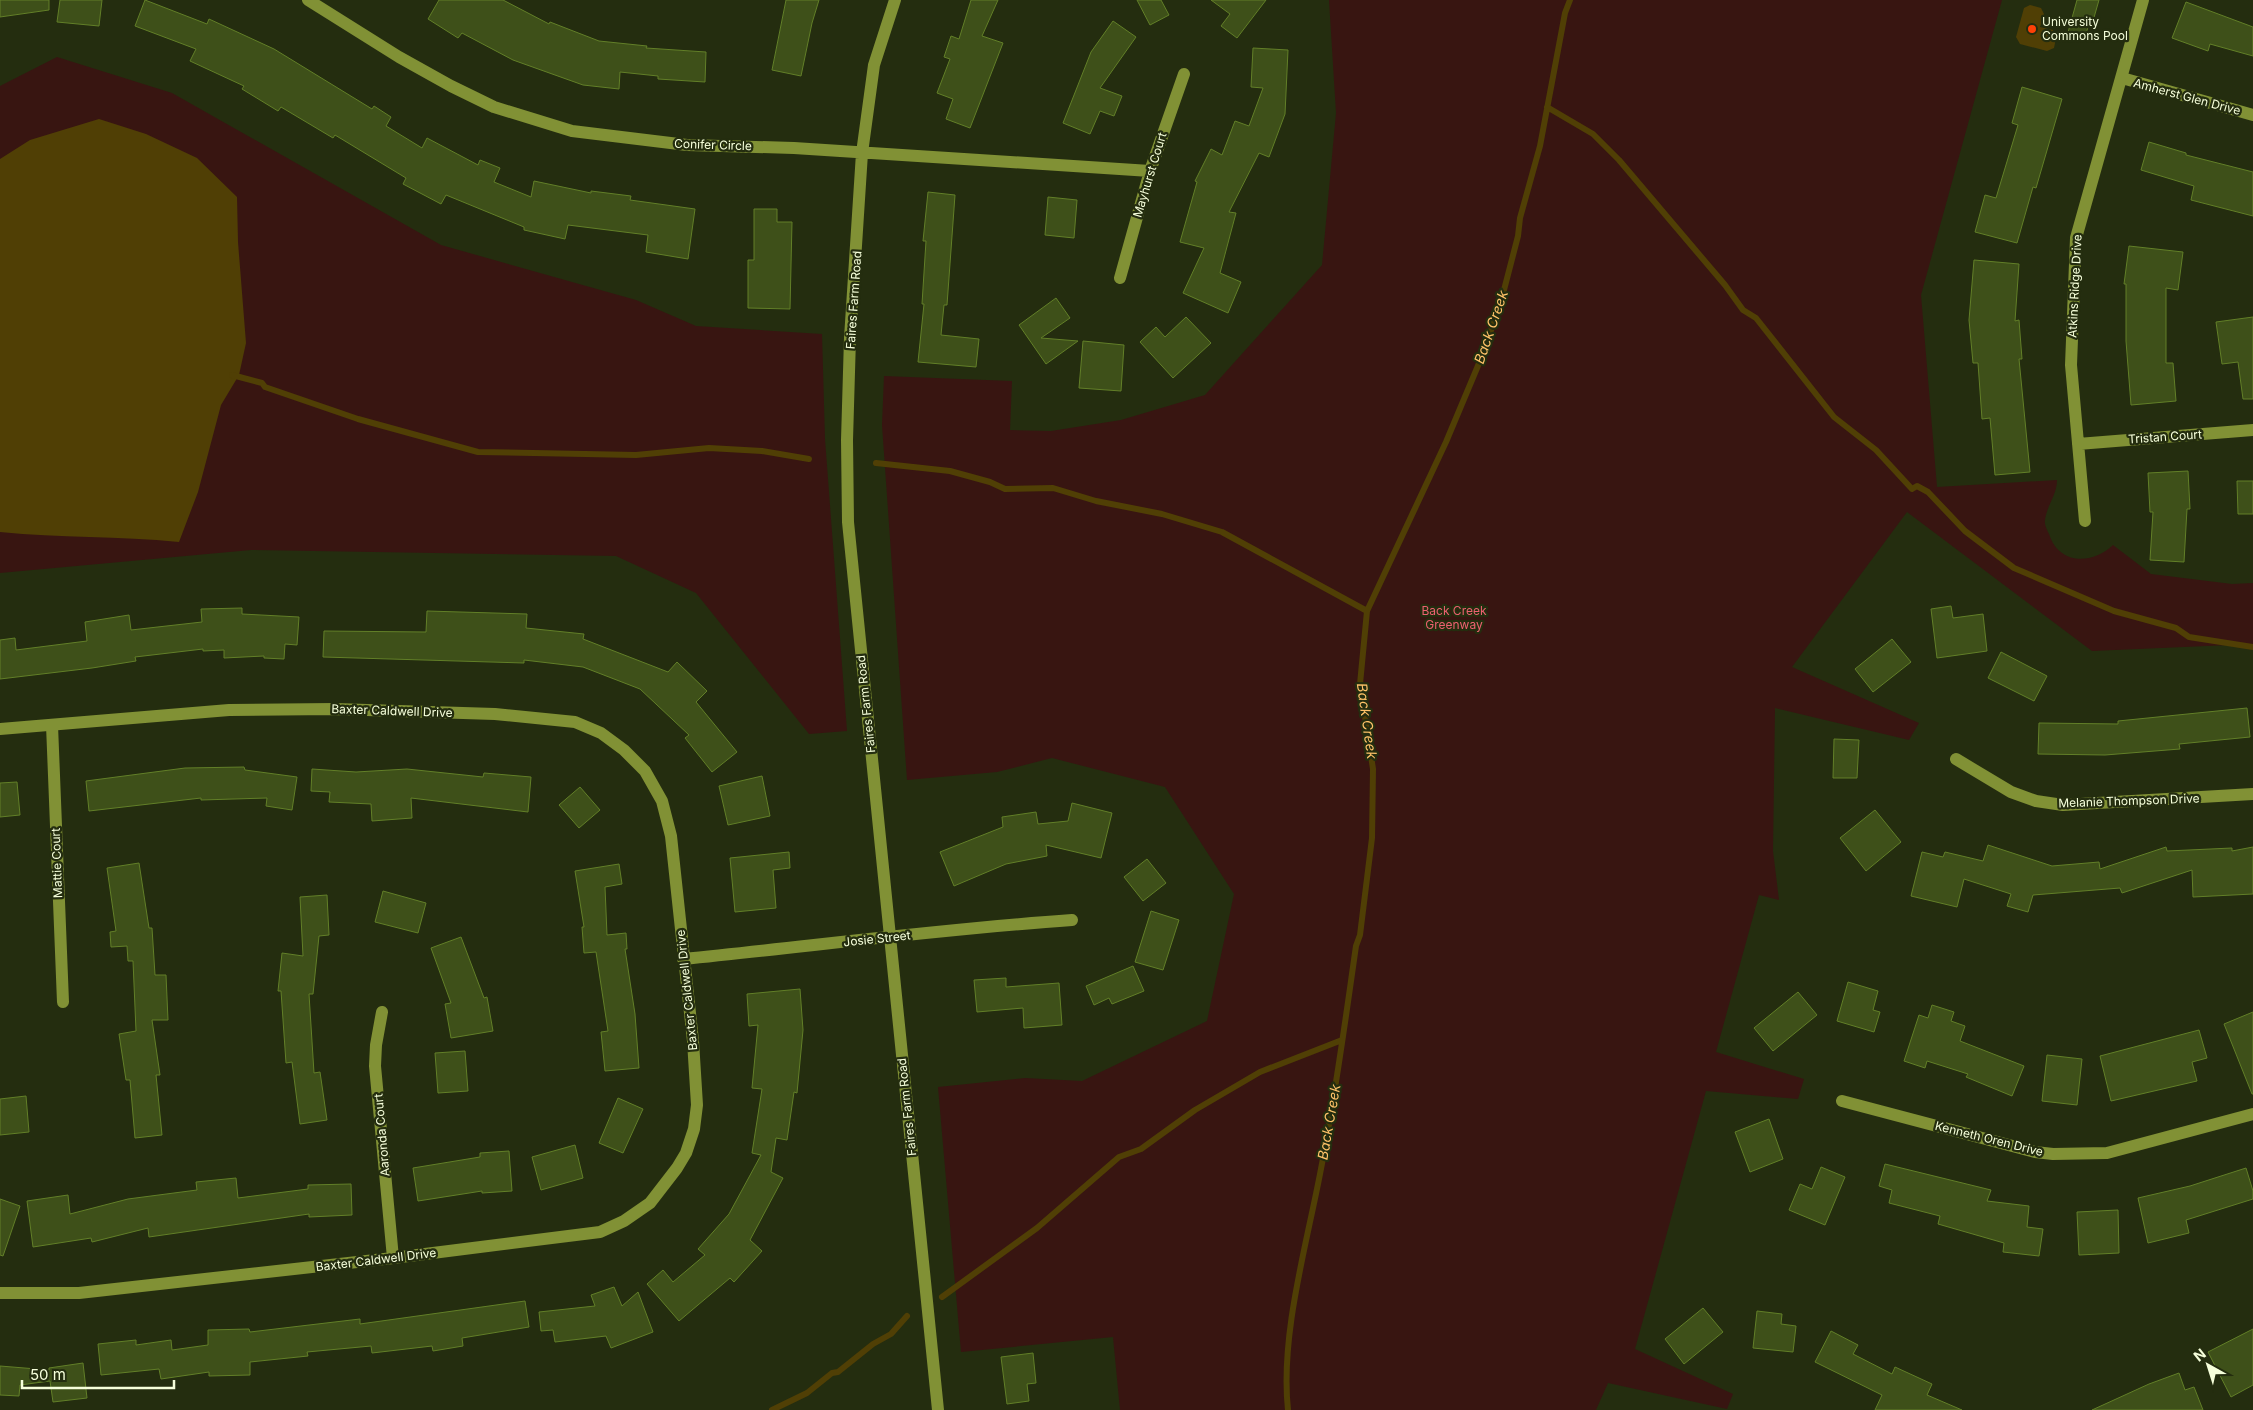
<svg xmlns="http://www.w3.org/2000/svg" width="2253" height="1410" viewBox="0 0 2253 1410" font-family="Inter,sans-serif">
	<rect width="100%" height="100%" fill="#242d0f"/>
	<path fill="#381511" d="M1329,0H2002L1921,295L1937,487L2057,480C2057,495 2047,505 2045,520C2044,524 2047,530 2049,534C2059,565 2092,565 2113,545L2151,574L2232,584L2253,583V644L2092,651L1907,512L1792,667L1919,723L1909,740L1775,708L1773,851L1779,900L1759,895L1716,1052L1804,1079L1798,1099L1706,1091L1635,1349L1733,1394L1727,1409L1608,1383L1596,1410H1120L1113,1337L961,1352L938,1087L1025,1078L1082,1081L1207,1021L1234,894L1165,787L1052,758L997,772L907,780L882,425L884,376L1012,381L1010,430L1051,431L1121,420L1205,395L1322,265L1336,113Z
		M57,57L172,93L441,245L636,300L696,326L822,334L825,439L847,731L809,734L696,593L616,556L251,550L0,573V86Z"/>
	<path fill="#503f05" d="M2030,5L2041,8L2044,14L2040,27L2053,30L2056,38L2054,48L2047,51L2020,44L2016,37L2024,8Z
		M99,119L146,134L197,158L237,197L238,242L246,343L239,375L221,405L198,492L179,542C119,536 60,538 0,532V159L30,140Z"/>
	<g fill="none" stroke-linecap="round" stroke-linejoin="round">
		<path stroke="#503f05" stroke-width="6" d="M1547,107L1593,134L1619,160L1725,285L1743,310L1756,318L1834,417L1876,450L1912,489L1917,486L1928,492L1965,531L2014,568L2114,611L2176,628L2189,637L2253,647
			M232,375L262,383L265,387L358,419L478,452L636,455L709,448L762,451L809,459
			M876,463L950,471L990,482L1005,489L1053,488L1096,501L1162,514L1222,532L1367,611
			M942,1297L1037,1228L1119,1157L1141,1149L1195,1110L1260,1072L1342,1040
			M772,1410L807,1393L832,1373L838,1372L873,1344L891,1334L907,1316
			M1288,1410C1280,1337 1306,1247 1320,1174C1335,1099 1345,1022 1356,946L1360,935L1372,838L1373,769L1360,684L1367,611L1446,442L1485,349L1504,290L1518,236L1520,218L1540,146L1565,13L1570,0"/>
	</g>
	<path fill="#3e5019" stroke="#627f28" d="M0,0H49V10L0,17Z
		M60,0H102L99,26L57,22Z
		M145,0L207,24L209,19L274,49L372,109L374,106L391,117L386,126L422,148L427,138L478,165L480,160L500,168L494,182L531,197L534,181L591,193V191L631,196L630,200L695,209L688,259L646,252L648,235L568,225L565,239L524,230V227L446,195L441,204L403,184L406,178L335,135L333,138L281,107L278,111L242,89L244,86L190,61L196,49L135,26Z
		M439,0H503L549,24L550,22L599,41L647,46L646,48L706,52L705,82L658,79V76L620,72L619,89L583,85L513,60L462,33L458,38L428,19Z
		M786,0H819L812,23L801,76L772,70Z
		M971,0H998L982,36L1003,43L970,128L946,119L953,99L937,93L950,59L944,57L951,36L959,39Z
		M1137,0H1161L1169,15L1150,25Z
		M1211,0H1266L1237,38L1221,26L1230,14Z
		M2077,0H2099L2093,21L2090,20L2084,41L2067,36Z
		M2186,2L2253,27V56L2210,44L2208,51L2172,38Z
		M1113,21L1136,37L1100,88L1122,96L1114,116L1100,111L1090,134L1063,123L1091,52Z
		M1253,48L1288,50L1285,114L1269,157L1259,153L1229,212L1236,213L1220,273L1241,282L1228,313L1183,293L1204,248L1180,242L1197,182L1195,181L1211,149L1222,155L1235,121L1249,126L1263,88L1251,87Z
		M2022,87L2062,99L2036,188L2033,187L2017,243L1975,232L1985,195L1996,198L2018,125L2012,123Z
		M2149,142L2186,153V155L2253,172V216L2191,200L2194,186L2141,170Z
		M928,192L955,195L947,305H944L941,335L979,339L976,367L918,362L924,304H922L926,241H923Z
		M1048,197L1077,200L1074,238L1045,235Z
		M754,209H777V222H792L790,309L748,308V260H754Z
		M2129,246L2183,252L2178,290L2166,288V363H2173L2176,401L2131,405L2126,341V284H2124Z
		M1974,260L2019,264L2015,321L2019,320L2022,359H2019L2030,472L1995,475L1990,418L1982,419L1978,363H1973L1969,320Z
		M1056,298L1070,318L1041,338L1078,341L1046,364L1019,325Z
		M1186,317L1211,343L1173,378L1140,342L1156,327L1165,337Z
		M2253,317V399H2243L2238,362L2222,364L2216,322Z
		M1083,341L1124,345L1121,391L1079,388Z
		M2188,471L2190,509H2187L2184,562L2150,560L2153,512H2150L2148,473Z
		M2237,481H2253V514H2238Z
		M1951,606L1953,618L1983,614L1987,651L1937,658L1931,609Z
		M242,608V614L299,617L297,645L285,644L284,659L264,658V656L224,658V650L203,651V649L135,657L136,661L92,668L0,679V640L15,638L16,650L87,641L85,622L129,615L131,630L202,622L201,609Z
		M427,611L527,614L526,628L584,634L583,639L668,672L677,662L707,691L696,702L737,752L712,772L685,738L689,735L640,689L583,667L524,660V663L323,657L324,631L426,632Z
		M1892,639L1911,662L1873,692L1855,669Z
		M2001,652L2047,676L2034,701L1988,678Z
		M2247,708L2250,737L2179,744L2180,749L2105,755L2038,754L2039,723L2118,724V721Z
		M1834,739L1859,740L1857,778H1833Z
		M244,767L245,770L297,777L292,810L266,806L267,798L201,800V798L89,811L86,781L185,768Z
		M312,769L356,772L407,769L483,777L484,773L531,777L528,812L411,798L412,818L372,821L371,804L329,802L330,792L311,791Z
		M762,776L770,816L728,825L719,786Z
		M17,782L20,815L0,817V783Z
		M580,787L600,810L579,828L559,805Z
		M1072,803L1112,813L1101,858L1046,845L1047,856L1006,864L954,886L940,852L1003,827L1002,817L1036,812L1038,824L1068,821Z
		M1875,810L1901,842L1866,871L1840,838Z
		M1988,845L2052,866L2099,862L2100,869L2166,847L2167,851L2232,848V851L2253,847V894L2193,897L2192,870L2122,893L2120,888L2033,895L2028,912L2007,906L2011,894L1964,879L1957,907L1911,896L1922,852L1943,857L1945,852L1983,861Z
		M789,852L790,868L773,870L776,908L735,912L730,858Z
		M1147,859L1166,883L1143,901L1124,877Z
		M139,863L149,928H152L155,975H166L168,1020H152L160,1075H156L162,1135L135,1138L130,1080H126L119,1034L136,1031L133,961H128L127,946L111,947L110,932L116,931L107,868Z
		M619,864L622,884L605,887L607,935L626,933L627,949H625L635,1014L639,1068L605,1071L601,1032L608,1031L596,952L584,953L582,927H584L575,871Z
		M383,891L426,903L418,933L375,922Z
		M327,895L329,935L319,936L313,994H309L314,1073L320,1072L327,1120L300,1124L292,1062L286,1063L281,991H278L282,953L303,956L300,897Z
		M1151,911L1179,920L1163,970L1135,962Z
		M461,937L484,998L487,997L493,1031L451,1038L445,1004L451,1003L431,948Z
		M1133,966L1144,991L1112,1004L1109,998L1094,1005L1086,986Z
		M1006,978V987L1059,983L1062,1025L1024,1028L1023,1008L977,1012L974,980Z
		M1848,982L1878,991L1873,1010L1880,1012L1874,1032L1837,1021Z
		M800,989L803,1030L797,1093L794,1092L787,1140L776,1138L771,1172L783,1178L750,1240L762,1251L734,1282L730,1278L679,1321L647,1284L663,1270L673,1282L705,1255L698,1249L729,1214L761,1155L752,1153L762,1089L752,1088L758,1025L749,1026L747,994Z
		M1798,992L1817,1015L1773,1051L1754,1028Z
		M1932,1005L1954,1012L1951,1021L1965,1026L1960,1041L2024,1066L2012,1096L1966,1077L1968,1074L1927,1061L1925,1068L1904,1061L1919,1015L1928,1018Z
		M2253,1012V1094H2252L2224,1024Z
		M2199,1030L2207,1058L2192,1062L2197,1081L2111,1101L2100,1056Z
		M465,1051L468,1091L438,1093L435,1053Z
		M2047,1055L2082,1059L2077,1105L2042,1101Z
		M26,1096L29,1132L0,1135V1099Z
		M618,1098L643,1109L623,1153L599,1143Z
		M1769,1119L1783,1159L1750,1172L1735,1132Z
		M575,1145L583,1178L541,1190L532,1157Z
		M509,1151L512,1191L482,1193V1191L418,1201L413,1168L480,1157V1153Z
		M1885,1164L1991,1190L1987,1201L2029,1206L2027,1227L2043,1229L2039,1256L2003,1252L2004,1243L1938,1224L1940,1216L1889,1203L1892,1190L1879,1186Z
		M1821,1167L1845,1177L1825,1225L1789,1210L1800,1184L1812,1189Z
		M2246,1168L2253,1191V1199L2186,1220L2189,1233L2148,1243L2138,1198L2190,1186Z
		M236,1178L238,1198L308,1189V1185L351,1184L352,1215L309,1217V1214L149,1237L148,1228L92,1242L91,1238L33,1247L27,1201L68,1195L70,1214L128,1199L197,1190L196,1182Z
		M0,1199L20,1206L3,1256L0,1255Z
		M2118,1210L2119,1253L2079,1255L2077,1212Z
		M614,1287L622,1306L638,1292L653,1332L611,1348L606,1336L555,1342L553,1330L541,1331L539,1312L595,1306L591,1295Z
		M525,1301L529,1327L462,1338L463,1346L433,1351L432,1346L372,1353L371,1346L307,1352L308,1356L250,1362V1375L209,1376V1372L161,1379L159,1369L101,1375L98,1344L136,1340V1345L171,1340L172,1350L208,1345V1330L249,1329L250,1332L360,1319V1324Z
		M1703,1308L1723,1332L1684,1364L1665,1339Z
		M1757,1311L1782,1314L1781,1324L1796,1326L1793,1352L1753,1348Z
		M2253,1329V1385L2231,1397L2208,1352Z
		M1831,1331L1858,1345L1853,1354L1892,1374L1895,1367L1932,1384L1927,1395L1962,1410H1875L1882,1395L1815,1362Z
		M1033,1353L1036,1383L1027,1384L1029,1401L1007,1404L1001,1357Z
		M83,1363L87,1398L53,1402L50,1381L20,1385L19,1396L0,1395V1366L49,1370V1368Z
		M2179,1373L2185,1390L2194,1387L2203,1410H2092L2149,1384Z"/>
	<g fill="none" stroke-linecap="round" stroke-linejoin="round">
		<path stroke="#819135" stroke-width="12" d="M308,0L399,57L451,86L494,107L572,131L687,145L794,148L1150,171
			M895,0L874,65L862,153L850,338L847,440L848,522L938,1410
			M2122,78L2253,115
			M1120,278L1150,171L1184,74
			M2078,444L2253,430
			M2085,521L2071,365L2076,238L2143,0
			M52,725L63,1002
			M0,729L229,710L335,709L495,714L575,722L601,733L624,750L645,771L662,801L671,836L693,1041L697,1105L694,1129L686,1153L677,1168L650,1203L624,1221L600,1232L393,1258L79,1293H0
			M1956,759L2011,792L2036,801L2063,805L2253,794
			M683,959C813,946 942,929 1072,920
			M382,1012L376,1045L375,1066L393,1258
			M1842,1101L2035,1152L2053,1154L2107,1153L2253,1114"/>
	</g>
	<circle fill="#ff4107" stroke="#242d0f" stroke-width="2" cx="2032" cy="29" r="5"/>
	<g text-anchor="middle" stroke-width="4.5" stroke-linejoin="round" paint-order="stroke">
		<g font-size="12" fill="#f6ffdb" stroke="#242d0f" text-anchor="start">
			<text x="2042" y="26">University<tspan x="2042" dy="14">Commons Pool</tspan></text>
		</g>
		<g font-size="12" fill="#f6ffdb" stroke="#242d0f">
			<text transform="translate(2187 97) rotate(15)" y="4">Amherst Glen Drive</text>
			<text transform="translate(713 145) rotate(2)" y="4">Conifer Circle</text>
			<text transform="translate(1150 175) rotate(-73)" y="4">Mayhurst Court</text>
			<text transform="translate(2075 286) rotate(-87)" y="4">Atkins Ridge Drive</text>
			<text transform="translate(854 300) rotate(-86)" y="4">Faires Farm Road</text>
			<text transform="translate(2165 437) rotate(-4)" y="4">Tristan Court</text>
			<text transform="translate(866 704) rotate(-96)" y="4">Faires Farm Road</text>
			<text transform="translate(392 711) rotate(2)" y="4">Baxter Caldwell Drive</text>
			<text transform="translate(2129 801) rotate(-2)" y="4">Melanie Thompson Drive</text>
			<text transform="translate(57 863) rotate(-92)" y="4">Mattie Court</text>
			<text transform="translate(877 939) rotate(-6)" y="4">Josie Street</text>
			<text transform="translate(687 990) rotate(-96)" y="4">Baxter Caldwell Drive</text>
			<text transform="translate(907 1107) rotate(-96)" y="4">Faires Farm Road</text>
			<text transform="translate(382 1135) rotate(-95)" y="4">Aaronda Court</text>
			<text transform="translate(1989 1139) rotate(14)" y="4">Kenneth Oren Drive</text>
			<text transform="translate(376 1260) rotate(-7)" y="4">Baxter Caldwell Drive</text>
		</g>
		<g font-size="12" fill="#ee6171" stroke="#242d0f">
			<text x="1454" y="615">Back Creek<tspan x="1454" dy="14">Greenway</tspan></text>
		</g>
		<g font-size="14" font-style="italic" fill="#ffc369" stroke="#242d0f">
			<text transform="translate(1491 327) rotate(-71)" y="5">Back Creek</text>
			<text transform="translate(1367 721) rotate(82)" y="5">Back Creek</text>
			<text transform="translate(1329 1122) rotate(-80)" y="5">Back Creek</text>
		</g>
	</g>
	<g transform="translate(2208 1365) rotate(321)" stroke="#242d0f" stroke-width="4" paint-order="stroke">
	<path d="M0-4L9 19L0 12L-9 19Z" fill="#f6ffdb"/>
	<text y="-8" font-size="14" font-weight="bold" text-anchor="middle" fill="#f6ffdb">N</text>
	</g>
	<path d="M22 1380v8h152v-8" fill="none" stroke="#f6ffdb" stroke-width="2.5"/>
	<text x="30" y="1380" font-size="15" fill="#f6ffdb" stroke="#242d0f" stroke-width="4" paint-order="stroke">50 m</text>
</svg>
